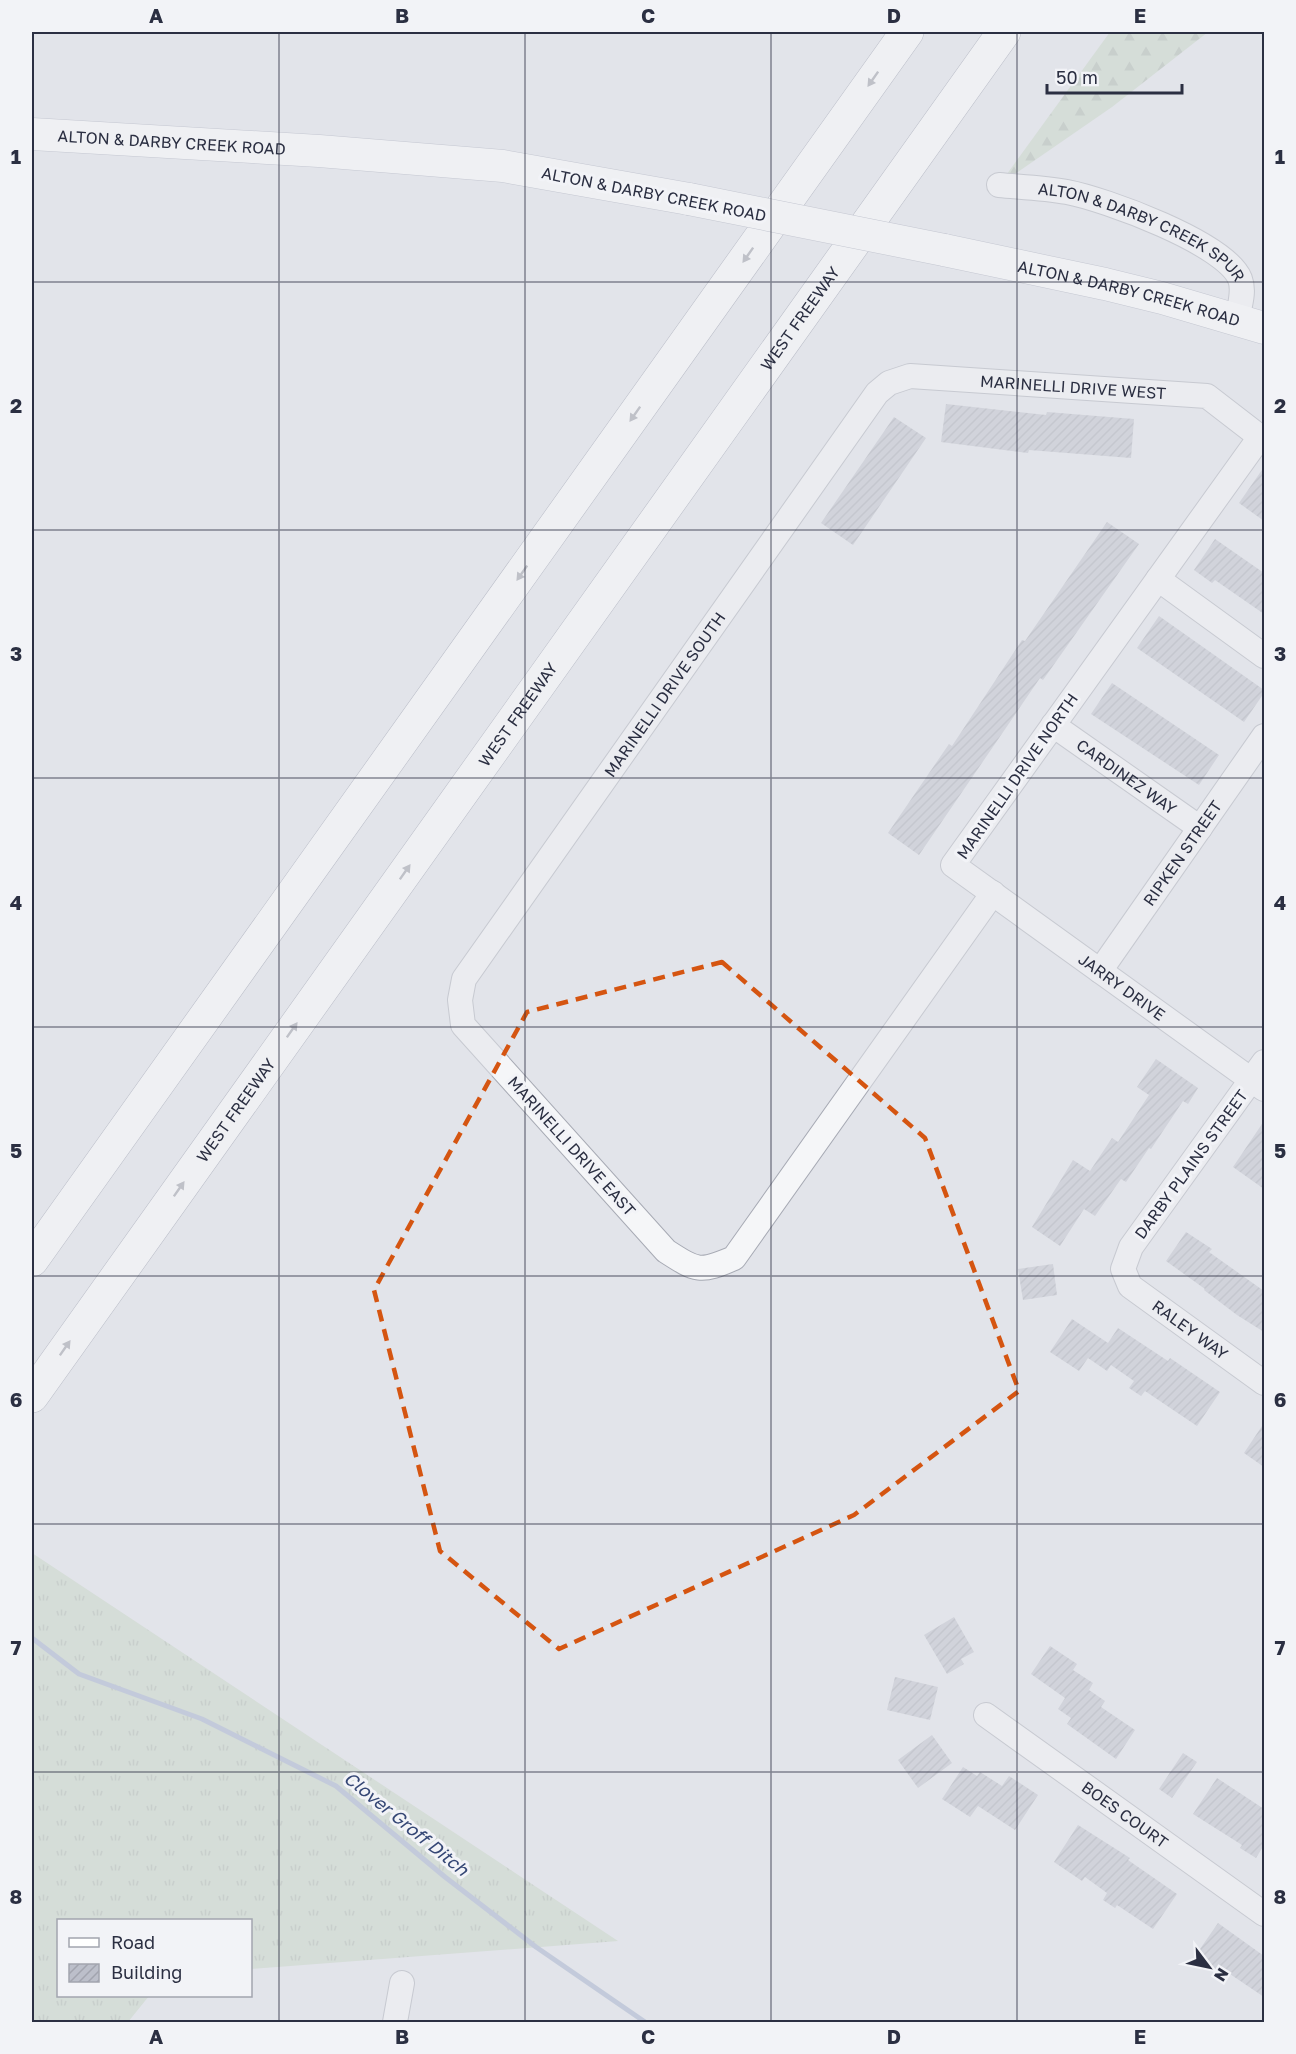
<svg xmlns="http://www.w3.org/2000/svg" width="1296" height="2054" viewBox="0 0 1296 2054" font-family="'Golos Text',sans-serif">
	<defs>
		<pattern id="grass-tufts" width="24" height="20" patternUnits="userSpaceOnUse" patternTransform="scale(1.5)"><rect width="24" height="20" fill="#c5d4c3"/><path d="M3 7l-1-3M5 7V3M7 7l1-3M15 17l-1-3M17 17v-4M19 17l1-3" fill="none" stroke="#a9b6a9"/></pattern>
		<pattern id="forest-firs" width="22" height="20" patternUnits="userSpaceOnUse" patternTransform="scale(1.5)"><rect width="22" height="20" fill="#c5d4c3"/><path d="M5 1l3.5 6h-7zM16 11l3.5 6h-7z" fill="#a9b6a9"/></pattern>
		<pattern id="building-hatch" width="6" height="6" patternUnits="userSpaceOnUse" patternTransform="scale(1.5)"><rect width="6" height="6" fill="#bcbfca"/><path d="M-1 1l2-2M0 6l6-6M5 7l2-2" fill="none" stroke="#a2a4af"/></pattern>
	</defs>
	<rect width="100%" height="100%" fill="#e2e4ea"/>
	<path fill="url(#grass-tufts)" d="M32,1553L618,1941L251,1969L250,1920H58V1996H149L128,2022H32Z"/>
	<path fill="url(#forest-firs)" d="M1110,32H1208L1112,107L999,185Z"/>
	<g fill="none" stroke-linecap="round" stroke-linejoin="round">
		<path stroke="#9eacc9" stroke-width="5" d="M32,1638L79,1674L202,1719L336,1786L445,1877L536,1947L645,2022"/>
	</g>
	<path fill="url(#building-hatch)" d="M946,404L1046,415L1047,412L1134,419L1131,458L1029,450L1028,453L941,442Z
		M894,417L926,438L853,545L821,523Z
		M1264,467V521L1239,503Z
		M1107,522L1139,544L1043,680L1040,678L919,855L888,833L949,744L952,746L1022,640L1025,641Z
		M1215,539L1264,573V614L1215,580L1212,583L1194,570Z
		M1159,616L1264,690V693L1244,722L1137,648Z
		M1112,683L1219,755L1199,785L1091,714Z
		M1156,1059L1198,1088L1188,1104L1183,1101L1151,1149L1149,1148L1126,1182L1121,1179L1095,1216L1084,1209L1060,1246L1032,1227L1073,1160L1090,1171L1112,1138L1118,1142L1149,1095L1137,1087Z
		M1264,1121V1189L1233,1167Z
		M1186,1232L1212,1249L1209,1252L1264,1291V1332L1237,1315L1204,1290L1205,1289L1166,1261Z
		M1053,1264L1057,1295L1023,1300L1018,1269Z
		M1072,1319L1108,1343L1118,1328L1168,1361L1170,1358L1220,1392L1197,1426L1145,1391L1141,1396L1129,1388L1134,1381L1111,1365L1107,1371L1088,1358L1079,1371L1050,1352Z
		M1264,1423V1467L1244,1453Z
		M954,1617L974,1652L961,1659L964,1664L947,1674L924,1635Z
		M1050,1646L1077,1664L1073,1670L1093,1683L1089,1690L1105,1701L1101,1707L1135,1730L1116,1759L1067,1724L1071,1718L1058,1709L1065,1698L1031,1674Z
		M895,1677L938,1687L930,1720L887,1710Z
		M932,1735L952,1763L918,1788L898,1760Z
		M1183,1753L1197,1762L1172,1798L1159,1789Z
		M963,1767L977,1776L980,1772L1002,1786L1009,1776L1038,1795L1015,1830L978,1806L970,1817L942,1799Z
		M1217,1778L1264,1809V1845L1256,1858L1240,1848L1242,1845L1193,1814Z
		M1078,1825L1130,1858L1128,1860L1177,1894L1153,1929L1117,1905L1115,1908L1103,1900L1107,1893L1085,1877L1082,1881L1054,1862Z
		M1218,1923L1264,1956V1997L1227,1972L1224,1976L1207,1965L1203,1970L1191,1962Z"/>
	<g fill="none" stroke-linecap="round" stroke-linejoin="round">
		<defs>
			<g id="minor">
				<path id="s1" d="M999,185C1021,187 1045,188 1067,192C1104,199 1226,243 1240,279C1245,292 1239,307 1237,320"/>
				<path id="s2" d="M1260,437L953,865L1264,1089"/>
				<path d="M1158,579L1264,656"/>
				<path id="s3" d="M1053,725L1200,828"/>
				<path id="s4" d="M993,893L734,1258C700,1273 697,1271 666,1251L463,1025L460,1000L464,979L877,393L889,383L910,376L1207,396L1264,440"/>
				<path id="s5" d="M1100,971L1264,736"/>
				<path id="s6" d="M1264,1062L1131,1247L1123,1269L1130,1286L1264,1383"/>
				<path id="s7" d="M986,1715L1264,1914"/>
				<path d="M395,2022L402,1983"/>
			</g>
			<g id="major">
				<path id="s8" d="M32,134L319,151L503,166L689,199"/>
				<path id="s9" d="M944,250L1105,284L1162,298L1264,328"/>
			</g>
			<g id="highway">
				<path d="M32,1260L907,32"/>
				<path id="s10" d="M32,1396L1004,32"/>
			</g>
		</defs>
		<use href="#minor" stroke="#a7aab4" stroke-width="26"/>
		<use href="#major" stroke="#a2a6b6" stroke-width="33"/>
		<use href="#highway" stroke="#8a8fa0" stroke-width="34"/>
		<use href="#minor" stroke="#f5f6f8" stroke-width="24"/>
		<use href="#major" stroke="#fff" stroke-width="32"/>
		<use href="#highway" stroke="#fff" stroke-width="33"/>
		<defs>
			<path id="major-bridge" d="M689,199L944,250"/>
		</defs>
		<use href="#major-bridge" stroke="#a2a6b6" stroke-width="33" stroke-linecap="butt"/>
		<use href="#major-bridge" stroke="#fff" stroke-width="32"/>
	</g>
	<defs><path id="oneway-solid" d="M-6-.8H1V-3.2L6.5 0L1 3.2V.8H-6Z" transform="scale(1.5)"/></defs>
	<g fill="#9597a0">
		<use href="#oneway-solid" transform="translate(873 79) rotate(125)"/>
		<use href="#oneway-solid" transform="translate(748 255) rotate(125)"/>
		<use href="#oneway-solid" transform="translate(635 414) rotate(125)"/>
		<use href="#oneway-solid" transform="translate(522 573) rotate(125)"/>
		<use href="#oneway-solid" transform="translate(405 872) rotate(-55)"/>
		<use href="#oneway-solid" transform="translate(292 1030) rotate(-55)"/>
		<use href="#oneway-solid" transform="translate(179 1189) rotate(-55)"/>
		<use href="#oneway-solid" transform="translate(65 1348) rotate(-55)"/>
	</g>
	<path d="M0 0H1296V2054H0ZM722,962L925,1138L1019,1391L854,1515L559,1649L440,1551L374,1290L527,1012Z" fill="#e2e4ea" fill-opacity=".55" fill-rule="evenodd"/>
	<path fill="none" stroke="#d55511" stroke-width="4.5" stroke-dasharray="12 8" stroke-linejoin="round" d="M722,962L925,1138L1019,1391L854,1515L559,1649L440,1551L374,1290L527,1012Z"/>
	<path fill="none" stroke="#2b2f42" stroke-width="1.5" stroke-opacity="0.55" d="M279,32V2022M525,32V2022M771,32V2022M1017,32V2022M32,282H1264M32,530H1264M32,778H1264M32,1027H1264M32,1276H1264M32,1524H1264M32,1772H1264"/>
	<g text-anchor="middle" stroke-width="6" stroke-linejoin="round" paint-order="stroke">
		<g font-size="16" fill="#2b2f42" stroke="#f2f3f7">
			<text dy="6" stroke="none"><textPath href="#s8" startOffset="140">ALTON &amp; DARBY CREEK ROAD</textPath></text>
			<text transform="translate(654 194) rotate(11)" y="6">ALTON &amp; DARBY CREEK ROAD</text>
			<text dy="6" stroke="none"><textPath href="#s1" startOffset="153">ALTON &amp; DARBY CREEK SPUR</textPath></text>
			<text dy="6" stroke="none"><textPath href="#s9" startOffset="190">ALTON &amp; DARBY CREEK ROAD</textPath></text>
			<text dy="6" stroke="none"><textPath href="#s10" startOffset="1323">WEST FREEWAY</textPath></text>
			<text dy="6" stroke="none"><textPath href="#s4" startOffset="1790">MARINELLI DRIVE WEST</textPath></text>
			<text dy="6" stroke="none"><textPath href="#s4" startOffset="1220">MARINELLI DRIVE SOUTH</textPath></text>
			<text dy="6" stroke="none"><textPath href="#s10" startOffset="837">WEST FREEWAY</textPath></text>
			<text transform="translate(1017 776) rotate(-55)" y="6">MARINELLI DRIVE NORTH</text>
			<text dy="6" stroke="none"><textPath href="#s3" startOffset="90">CARDINEZ WAY</textPath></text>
			<text dy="6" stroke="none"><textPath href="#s5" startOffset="144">RIPKEN STREET</textPath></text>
			<text dy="6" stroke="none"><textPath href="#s2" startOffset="735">JARRY DRIVE</textPath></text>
			<text dy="6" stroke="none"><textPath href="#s10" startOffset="351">WEST FREEWAY</textPath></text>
			<text transform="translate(572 1146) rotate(48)" y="6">MARINELLI DRIVE EAST</text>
			<text transform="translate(1191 1164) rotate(-54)" y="6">DARBY PLAINS STREET</text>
			<text dy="6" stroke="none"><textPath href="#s6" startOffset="344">RALEY WAY</textPath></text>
			<text dy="6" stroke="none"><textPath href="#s7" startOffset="171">BOES COURT</textPath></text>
		</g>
		<g font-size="18" font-style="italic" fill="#354775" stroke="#f2f3f7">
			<text transform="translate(406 1824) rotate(39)" y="6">Clover Groff Ditch</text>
		</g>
	</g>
	<rect width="1296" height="2054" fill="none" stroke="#f2f3f7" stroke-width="66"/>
	<rect x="57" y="1919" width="195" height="78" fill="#f2f3f7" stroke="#a2a5af" stroke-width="1.5"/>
	<rect x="69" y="1938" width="30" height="9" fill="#ffffff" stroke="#a2a5af" stroke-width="1.5"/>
	<text x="111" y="1949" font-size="18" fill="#2b2f42">Road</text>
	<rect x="69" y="1964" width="30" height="18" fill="url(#building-hatch)" stroke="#a2a5af" stroke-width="1.5"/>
	<text x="111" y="1979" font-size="18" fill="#2b2f42">Building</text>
	<g transform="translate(1209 1967) rotate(122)" stroke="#f2f3f7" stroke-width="4.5" paint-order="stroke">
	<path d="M0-4.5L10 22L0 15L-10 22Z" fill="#2b2f42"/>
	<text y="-9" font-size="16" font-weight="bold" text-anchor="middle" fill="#2b2f42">N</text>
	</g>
	<path d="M1047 84v9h135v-9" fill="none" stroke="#2b2f42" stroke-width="3"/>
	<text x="1056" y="84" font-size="18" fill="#2b2f42" stroke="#f2f3f7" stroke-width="4.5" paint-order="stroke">50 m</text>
	<rect x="33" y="33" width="1230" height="1988" fill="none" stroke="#2b2f42" stroke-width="2"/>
	<g font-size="20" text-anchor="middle" font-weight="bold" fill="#2b2f42">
		<text x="156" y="23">A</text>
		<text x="402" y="23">B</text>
		<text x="648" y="23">C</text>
		<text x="894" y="23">D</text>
		<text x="1140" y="23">E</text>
		<text x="16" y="164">1</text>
		<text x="1280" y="164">1</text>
		<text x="16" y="413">2</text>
		<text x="1280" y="413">2</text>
		<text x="16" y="661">3</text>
		<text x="1280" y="661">3</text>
		<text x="16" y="910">4</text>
		<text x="1280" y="910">4</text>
		<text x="16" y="1158">5</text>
		<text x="1280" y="1158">5</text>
		<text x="16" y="1407">6</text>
		<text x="1280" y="1407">6</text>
		<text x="16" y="1655">7</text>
		<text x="1280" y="1655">7</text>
		<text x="16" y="1904">8</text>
		<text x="1280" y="1904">8</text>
		<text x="156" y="2044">A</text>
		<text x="402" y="2044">B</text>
		<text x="648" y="2044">C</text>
		<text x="894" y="2044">D</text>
		<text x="1140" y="2044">E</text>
	</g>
</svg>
